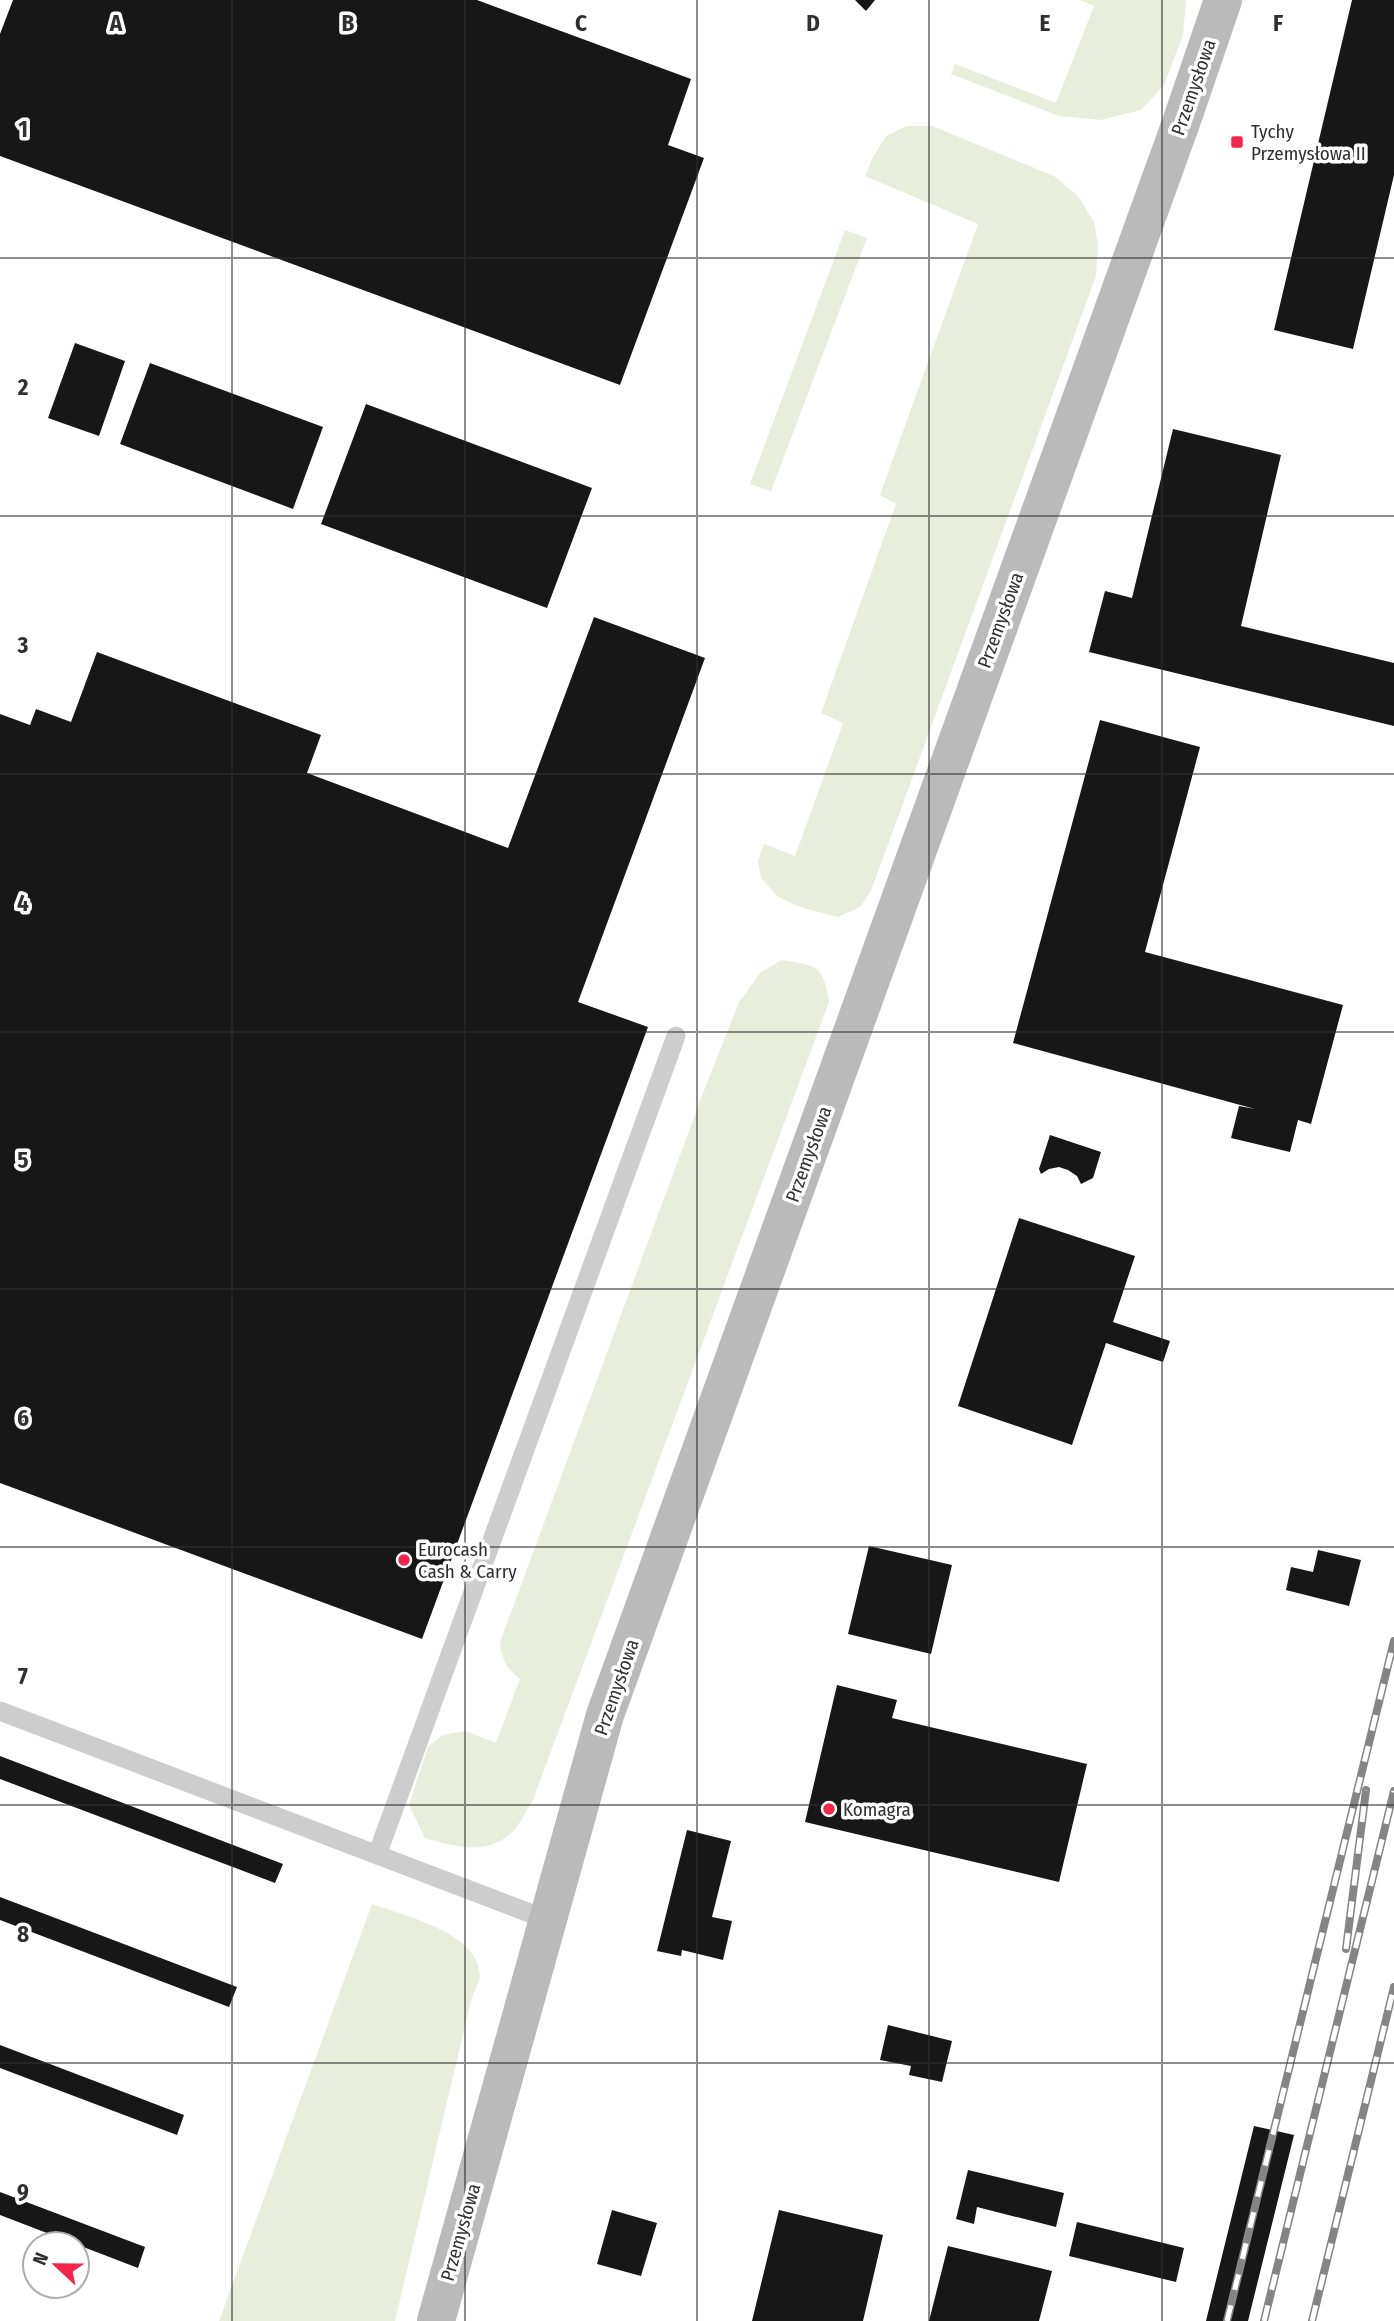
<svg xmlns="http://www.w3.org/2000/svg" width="1394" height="2321" viewBox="0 0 1394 2321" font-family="'Fira Sans Condensed',sans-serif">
	<rect width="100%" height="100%" fill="#fff"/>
	<path fill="#e8eedc" d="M1080,0H1186L1183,35L1164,85L1141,110L1101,120L1059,116L951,74L955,64L1056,103L1094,6Z
		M907,126H932L1054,176L1078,196L1094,222L1098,245L1096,276L871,891L860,907L838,917L803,908L778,897L761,878L758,861L764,844L795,856L843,723L821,713L896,504L880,495L978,224L865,176L873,157L886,136Z
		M845,230L867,238L771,491L750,484Z
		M782,960C817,966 823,964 829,1002L533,1800C527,1809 522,1821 515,1829C490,1857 456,1847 425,1838L409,1805L428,1747L443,1735L465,1731L496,1743L520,1679C506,1668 502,1660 500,1642L703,1093L739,1002L761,972Z
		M372,1904C405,1916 480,1933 480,1976C480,1982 474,1991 472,1997L395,2321H219Z"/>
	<path fill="#171717" d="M13,0H477L691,79L668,145L704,158L620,385L0,156V34Z
		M855,0H875L866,11Z
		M1352,0H1394V175L1353,349L1274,330Z
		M75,343L125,361L99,436L48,418Z
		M150,363L323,427L293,509L120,444Z
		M366,404L592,488L547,608L321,524Z
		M1173,429L1281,455L1241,626L1394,663V726L1089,652L1105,591L1132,598Z
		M594,617L705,658L578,1002L648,1027L422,1639L0,1483V714L30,725L36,709L71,722L97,652L321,735L307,773L508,848Z
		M1100,720L1200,747L1145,952L1343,1005L1311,1124L1298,1120L1290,1152L1231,1138L1239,1106L1255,1109L1013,1043Z
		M1050,1135L1101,1152L1093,1178L1081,1184L1077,1176L1068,1170L1059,1167L1049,1169L1041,1174L1039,1169Z
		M1019,1218L1135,1256L1113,1322L1170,1341L1163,1362L1106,1343L1072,1445L958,1406Z
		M869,1546L952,1565L931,1654L848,1634Z
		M1318,1550L1361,1560L1349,1606L1286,1590L1291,1567L1313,1572Z
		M837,1685L897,1700L892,1718L1087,1764L1059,1882L805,1822Z
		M0,1756L283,1864L275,1883L0,1779Z
		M687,1830L731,1841L712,1917L732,1921L723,1960L682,1950L681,1956L657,1951Z
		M0,1897L237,1987L229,2007L0,1920Z
		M888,2025L952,2041L942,2082L909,2075L911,2066L880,2060Z
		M0,2045L184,2115L177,2135L0,2068Z
		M1254,2126L1294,2135L1248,2321H1206Z
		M968,2170L1064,2193L1056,2227L977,2207L974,2224L956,2219Z
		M0,2192L145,2247L138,2268L0,2215Z
		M612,2210L657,2223L641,2276L597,2264Z
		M779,2210L883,2235L863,2321H752Z
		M1077,2222L1184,2248L1176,2282L1069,2256Z
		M948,2246L1052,2271L1039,2321H929Z"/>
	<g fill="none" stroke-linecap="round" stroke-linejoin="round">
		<path stroke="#cdcdcd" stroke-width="19" d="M0,1711L548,1920
			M377,1855L676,1036"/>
		<path stroke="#bababa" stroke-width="38" d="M436,2321L605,1715L1182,120L1223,0"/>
		<defs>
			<path id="rail" d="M1346,1949L1366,1790
				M1227,2321L1394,1641
				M1264,2321L1394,1791
				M1312,2321L1394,1987"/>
		</defs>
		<use href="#rail" stroke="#858585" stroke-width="8"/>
		<use href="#rail" stroke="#fff" stroke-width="5" stroke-dasharray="16" stroke-linecap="butt"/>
	</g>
	<path fill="none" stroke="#303030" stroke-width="2" stroke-opacity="0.55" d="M232,0V2321M465,0V2321M697,0V2321M929,0V2321M1162,0V2321M0,258H1394M0,516H1394M0,774H1394M0,1032H1394M0,1289H1394M0,1547H1394M0,1805H1394M0,2063H1394"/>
	<g fill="#f3254b" stroke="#fff" stroke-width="2.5">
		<rect x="1230" y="135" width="14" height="14" rx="3.5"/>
		<circle cx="404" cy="1560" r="7"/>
		<circle cx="829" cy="1809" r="7"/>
	</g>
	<g text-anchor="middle" stroke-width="7" stroke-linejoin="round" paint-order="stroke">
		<g font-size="19" fill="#303030" stroke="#fff">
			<text transform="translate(1193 87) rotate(-71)" y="7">Przemysłowa</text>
			<text transform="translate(1000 620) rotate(-70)" y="7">Przemysłowa</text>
			<text transform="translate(808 1154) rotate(-70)" y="7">Przemysłowa</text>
			<text transform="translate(616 1687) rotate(-71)" y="7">Przemysłowa</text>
			<text transform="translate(460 2232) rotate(-74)" y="7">Przemysłowa</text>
		</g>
		<g font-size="19" fill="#303030" stroke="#fff" text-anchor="start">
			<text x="1251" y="138">Tychy<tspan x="1251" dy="22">Przemysłowa II</tspan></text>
			<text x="418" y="1556">Eurocash<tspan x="418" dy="22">Cash &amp; Carry</tspan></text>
			<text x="843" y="1816">Komagra</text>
		</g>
	</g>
	<g font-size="23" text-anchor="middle" font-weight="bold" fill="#303030" stroke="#fff" stroke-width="7" stroke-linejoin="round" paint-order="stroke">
		<text x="116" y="31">A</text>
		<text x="348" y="31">B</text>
		<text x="581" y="31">C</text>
		<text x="813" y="31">D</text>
		<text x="1045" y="31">E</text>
		<text x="1278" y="31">F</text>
		<text x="23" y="137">1</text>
		<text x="23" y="395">2</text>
		<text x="23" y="653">3</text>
		<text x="23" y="911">4</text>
		<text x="23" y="1168">5</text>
		<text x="23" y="1426">6</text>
		<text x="23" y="1684">7</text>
		<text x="23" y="1942">8</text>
		<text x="23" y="2200">9</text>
	</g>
	<g transform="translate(56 2265) rotate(292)"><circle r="33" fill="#ffffff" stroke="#acacac" stroke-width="2"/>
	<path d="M0-5L12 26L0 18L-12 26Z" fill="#f3254b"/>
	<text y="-10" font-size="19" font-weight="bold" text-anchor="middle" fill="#303030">N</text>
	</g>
</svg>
